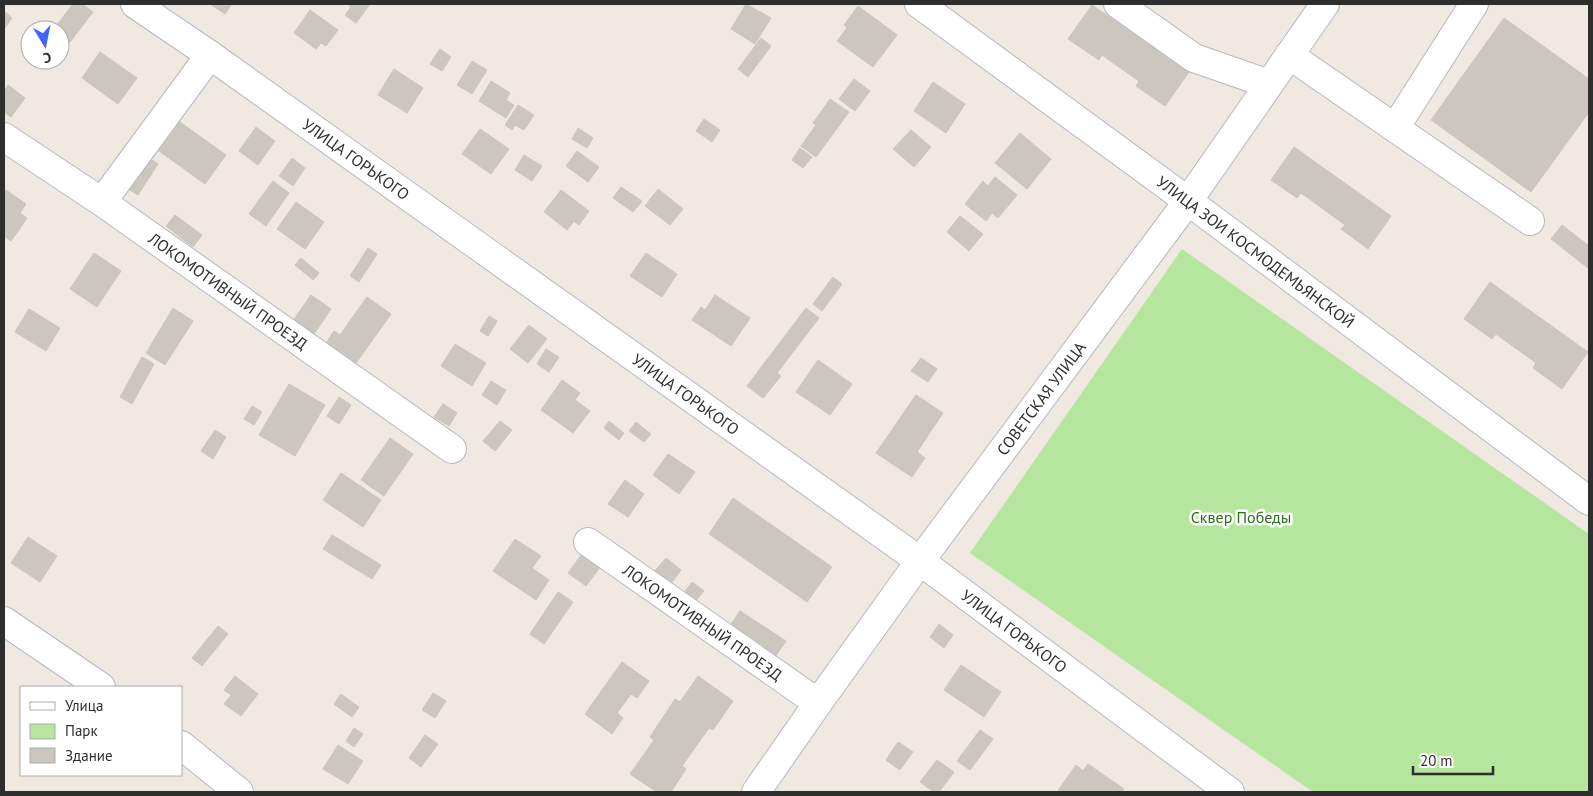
<svg xmlns="http://www.w3.org/2000/svg" width="1593" height="796" viewBox="0 0 1593 796" font-family="'PT Sans',sans-serif">
	<rect width="100%" height="100%" fill="#efe9e1"/>
	<path fill="#b6e59e" d="M1182,249L1589,534V792H1313L970,553Z"/>
	<path fill="#cbc7bf" stroke="#cbc5ba" d="M73,4H82L93,12L60,55V30H53Z
		M210,4H232L225,14Z
		M347,4H370L356,23L345,15L351,7Z
		M746,4L771,18L755,44L731,29Z
		M1092,5L1189,72L1165,106L1136,86L1139,81L1102,55L1099,60L1068,39Z
		M858,6L897,35L873,67L837,41L847,28L844,25Z
		M310,10L338,30L326,46L321,43L316,49L294,33Z
		M4,11L12,18L4,29Z
		M1504,18L1589,79V112L1531,192L1431,120Z
		M761,38L771,46L748,77L738,69Z
		M440,49L451,57L442,71L430,64Z
		M100,52L137,78L118,104L82,78Z
		M472,61L487,70L472,94L457,85Z
		M394,69L423,88L407,113L378,95Z
		M854,79L870,91L855,111L839,99Z
		M491,81L510,93L506,100L514,105L506,118L479,101Z
		M933,82L965,104L946,133L914,111Z
		M8,85L25,98L11,117L4,112V92Z
		M830,99L849,112L816,157L801,146L816,125L813,123Z
		M518,105L534,115L524,130L515,125L512,130L505,125Z
		M704,119L720,130L712,142L696,131Z
		M180,122L226,155L205,184L159,151Z
		M256,127L275,141L258,165L239,151Z
		M578,128L593,138L587,148L572,139Z
		M480,129L509,149L491,174L462,154Z
		M911,130L931,147L914,167L893,149Z
		M1020,133L1051,159L1027,189L995,163Z
		M1294,147L1391,216L1368,249L1341,229L1345,225L1301,193L1297,198L1271,180Z
		M800,148L812,157L803,168L792,160Z
		M577,151L599,167L588,182L566,166Z
		M524,155L542,166L532,181L515,170Z
		M146,156L158,164L138,195L125,187Z
		M292,158L305,168L293,186L279,176Z
		M995,177L1017,195L998,218L992,213L986,221L965,204L983,181L988,186Z
		M273,181L289,193L266,226L249,214Z
		M621,187L642,201L633,212L613,198Z
		M658,189L683,209L670,225L645,206Z
		M6,190L26,204L20,213L27,218L11,241L4,236V194Z
		M561,190L589,211L579,225L574,221L567,230L544,212Z
		M296,202L324,222L305,249L277,229Z
		M175,215L202,235L193,247L166,226Z
		M960,216L983,234L969,251L947,232Z
		M1562,225L1589,246V269L1551,239Z
		M368,248L377,254L359,282L350,276Z
		M94,253L121,271L97,307L70,289Z
		M646,253L677,274L662,297L630,276Z
		M301,258L319,273L313,280L295,265Z
		M833,277L842,284L822,311L813,304Z
		M1490,282L1588,352L1562,389L1533,368L1536,363L1496,334L1492,339L1464,319Z
		M311,295L331,309L312,337L292,322Z
		M715,295L750,318L731,346L692,320L701,307L705,310Z
		M367,297L391,314L354,366L325,345L334,331L340,335Z
		M173,308L193,321L165,365L146,353Z
		M806,308L819,318L777,373L781,376L763,398L747,386Z
		M29,309L60,328L46,351L15,332Z
		M489,316L497,321L488,336L480,331Z
		M529,325L547,339L528,363L510,349Z
		M455,344L486,363L472,386L441,366Z
		M546,349L559,357L549,372L537,364Z
		M142,357L154,364L132,404L120,397Z
		M921,358L937,369L928,382L911,371Z
		M818,360L852,384L830,415L796,392Z
		M562,380L580,393L575,400L590,411L573,433L541,410Z
		M491,381L506,390L497,405L482,395Z
		M289,384L325,405L295,456L259,435Z
		M916,395L943,413L917,452L925,458L912,477L876,453Z
		M339,397L351,405L339,424L327,416Z
		M443,404L457,413L449,426L434,417Z
		M252,406L262,412L254,425L244,419Z
		M500,421L512,430L495,451L483,441Z
		M609,421L624,433L619,440L604,428Z
		M636,422L651,434L644,442L629,431Z
		M215,430L226,437L213,459L201,451Z
		M390,438L413,454L384,496L361,480Z
		M668,454L695,472L679,494L653,475Z
		M341,473L381,500L363,527L323,500Z
		M625,480L644,494L628,517L608,504Z
		M733,498L832,567L807,602L709,534Z
		M332,535L381,565L372,579L323,549Z
		M28,537L57,556L40,582L11,563Z
		M515,539L541,556L532,568L549,580L536,600L493,571Z
		M582,554L600,567L586,586L568,573Z
		M666,558L681,570L669,586L653,573Z
		M692,582L704,591L694,603L683,594Z
		M558,592L573,602L544,644L530,634Z
		M740,611L786,641L773,660L727,630Z
		M939,624L953,635L944,648L930,637Z
		M218,626L228,634L202,666L192,658Z
		M622,662L649,681L637,698L631,694L617,713L623,718L612,734L585,714Z
		M961,665L1001,692L984,717L944,690Z
		M235,676L258,694L241,716L224,704L231,695L224,690Z
		M698,676L733,701L713,730L709,728L682,766L686,769L671,792H657L630,774L654,740L650,737L675,699L680,702Z
		M433,693L446,701L435,718L422,710Z
		M341,694L359,707L352,717L334,704Z
		M354,728L363,734L354,747L346,741Z
		M980,730L993,739L970,770L957,761Z
		M425,735L438,744L421,767L409,758Z
		M898,742L913,752L900,770L886,760Z
		M338,745L363,761L348,784L323,769Z
		M937,760L954,772L939,792H934L920,782Z
		M1088,764L1124,789L1122,792H1057L1076,765L1083,771Z"/>
	<g fill="none" stroke-linecap="round" stroke-linejoin="round">
		<defs>
			<g id="minor">
				<path id="s1" d="M135,4L210,55L920,561L1230,792"/>
				<path id="s2" d="M919,4L1188,201L1589,501"/>
				<path d="M1118,4L1194,58L1269,84"/>
				<path d="M1289,55L1530,221"/>
				<path d="M1395,128L1474,4"/>
				<path id="s3" d="M4,137L102,202L452,449"/>
				<path d="M102,202L210,55"/>
				<path id="s4" d="M588,542L818,703"/>
				<path d="M4,621L101,687"/>
				<path d="M181,745L239,792"/>
				<path id="s5" d="M756,792L818,703L920,561L1188,201L1325,4"/>
			</g>
		</defs>
		<use href="#minor" stroke="#b4b7c1" stroke-width="30"/>
		<use href="#minor" stroke="#fff" stroke-width="28"/>
	</g>
	<g text-anchor="middle" stroke-width="5" stroke-linejoin="round" paint-order="stroke">
		<g font-size="16" fill="#2e2e2e" stroke="#fff">
			<text dy="6" stroke="none"><textPath href="#s1" startOffset="270">УЛИЦА ГОРЬКОГО</textPath></text>
			<text dy="6" stroke="none"><textPath href="#s2" startOffset="418">УЛИЦА ЗОИ КОСМОДЕМЬЯНСКОЙ</textPath></text>
			<text dy="6" stroke="none"><textPath href="#s3" startOffset="272">ЛОКОМОТИВНЫЙ ПРОЕЗД</textPath></text>
			<text dy="6" stroke="none"><textPath href="#s1" startOffset="675">УЛИЦА ГОРЬКОГО</textPath></text>
			<text dy="6" stroke="none"><textPath href="#s5" startOffset="486">СОВЕТСКАЯ УЛИЦА</textPath></text>
			<text dy="6" stroke="none"><textPath href="#s4" startOffset="140">ЛОКОМОТИВНЫЙ ПРОЕЗД</textPath></text>
			<text dy="6" stroke="none"><textPath href="#s1" startOffset="1080">УЛИЦА ГОРЬКОГО</textPath></text>
		</g>
		<g font-size="16" fill="#2c6e1b" stroke="#fff">
			<text x="1241" y="523">Сквер Победы</text>
		</g>
	</g>
	<rect width="1593" height="796" fill="none" stroke="#2e2e2e" stroke-width="10"/>
	<rect x="20" y="686" width="162" height="90" fill="#ffffff" stroke="#ababab"/>
	<rect x="30" y="702" width="25" height="8" fill="#ffffff" stroke="#ababab"/>
	<text x="65" y="711" font-size="15" fill="#2e2e2e">Улица</text>
	<rect x="30" y="724" width="25" height="15" fill="#b6e59e" stroke="#ababab"/>
	<text x="65" y="736" font-size="15" fill="#2e2e2e">Парк</text>
	<rect x="30" y="748" width="25" height="15" fill="#cbc7bf" stroke="#ababab"/>
	<text x="65" y="761" font-size="15" fill="#2e2e2e">Здание</text>
	<g transform="translate(45 45) rotate(170)"><circle r="24" fill="#ffffff" stroke="#ababab"/>
	<path d="M0-4L9 19L0 12L-9 19Z" fill="#4264fb"/>
	<text y="-8" font-size="14" font-weight="bold" text-anchor="middle" fill="#2e2e2e">С</text>
	</g>
	<path d="M1413 766v8h80v-8" fill="none" stroke="#2e2e2e" stroke-width="2.5"/>
	<text x="1420" y="766" font-size="15" fill="#2e2e2e" stroke="#ffffff" stroke-width="4" paint-order="stroke">20 m</text>
</svg>
